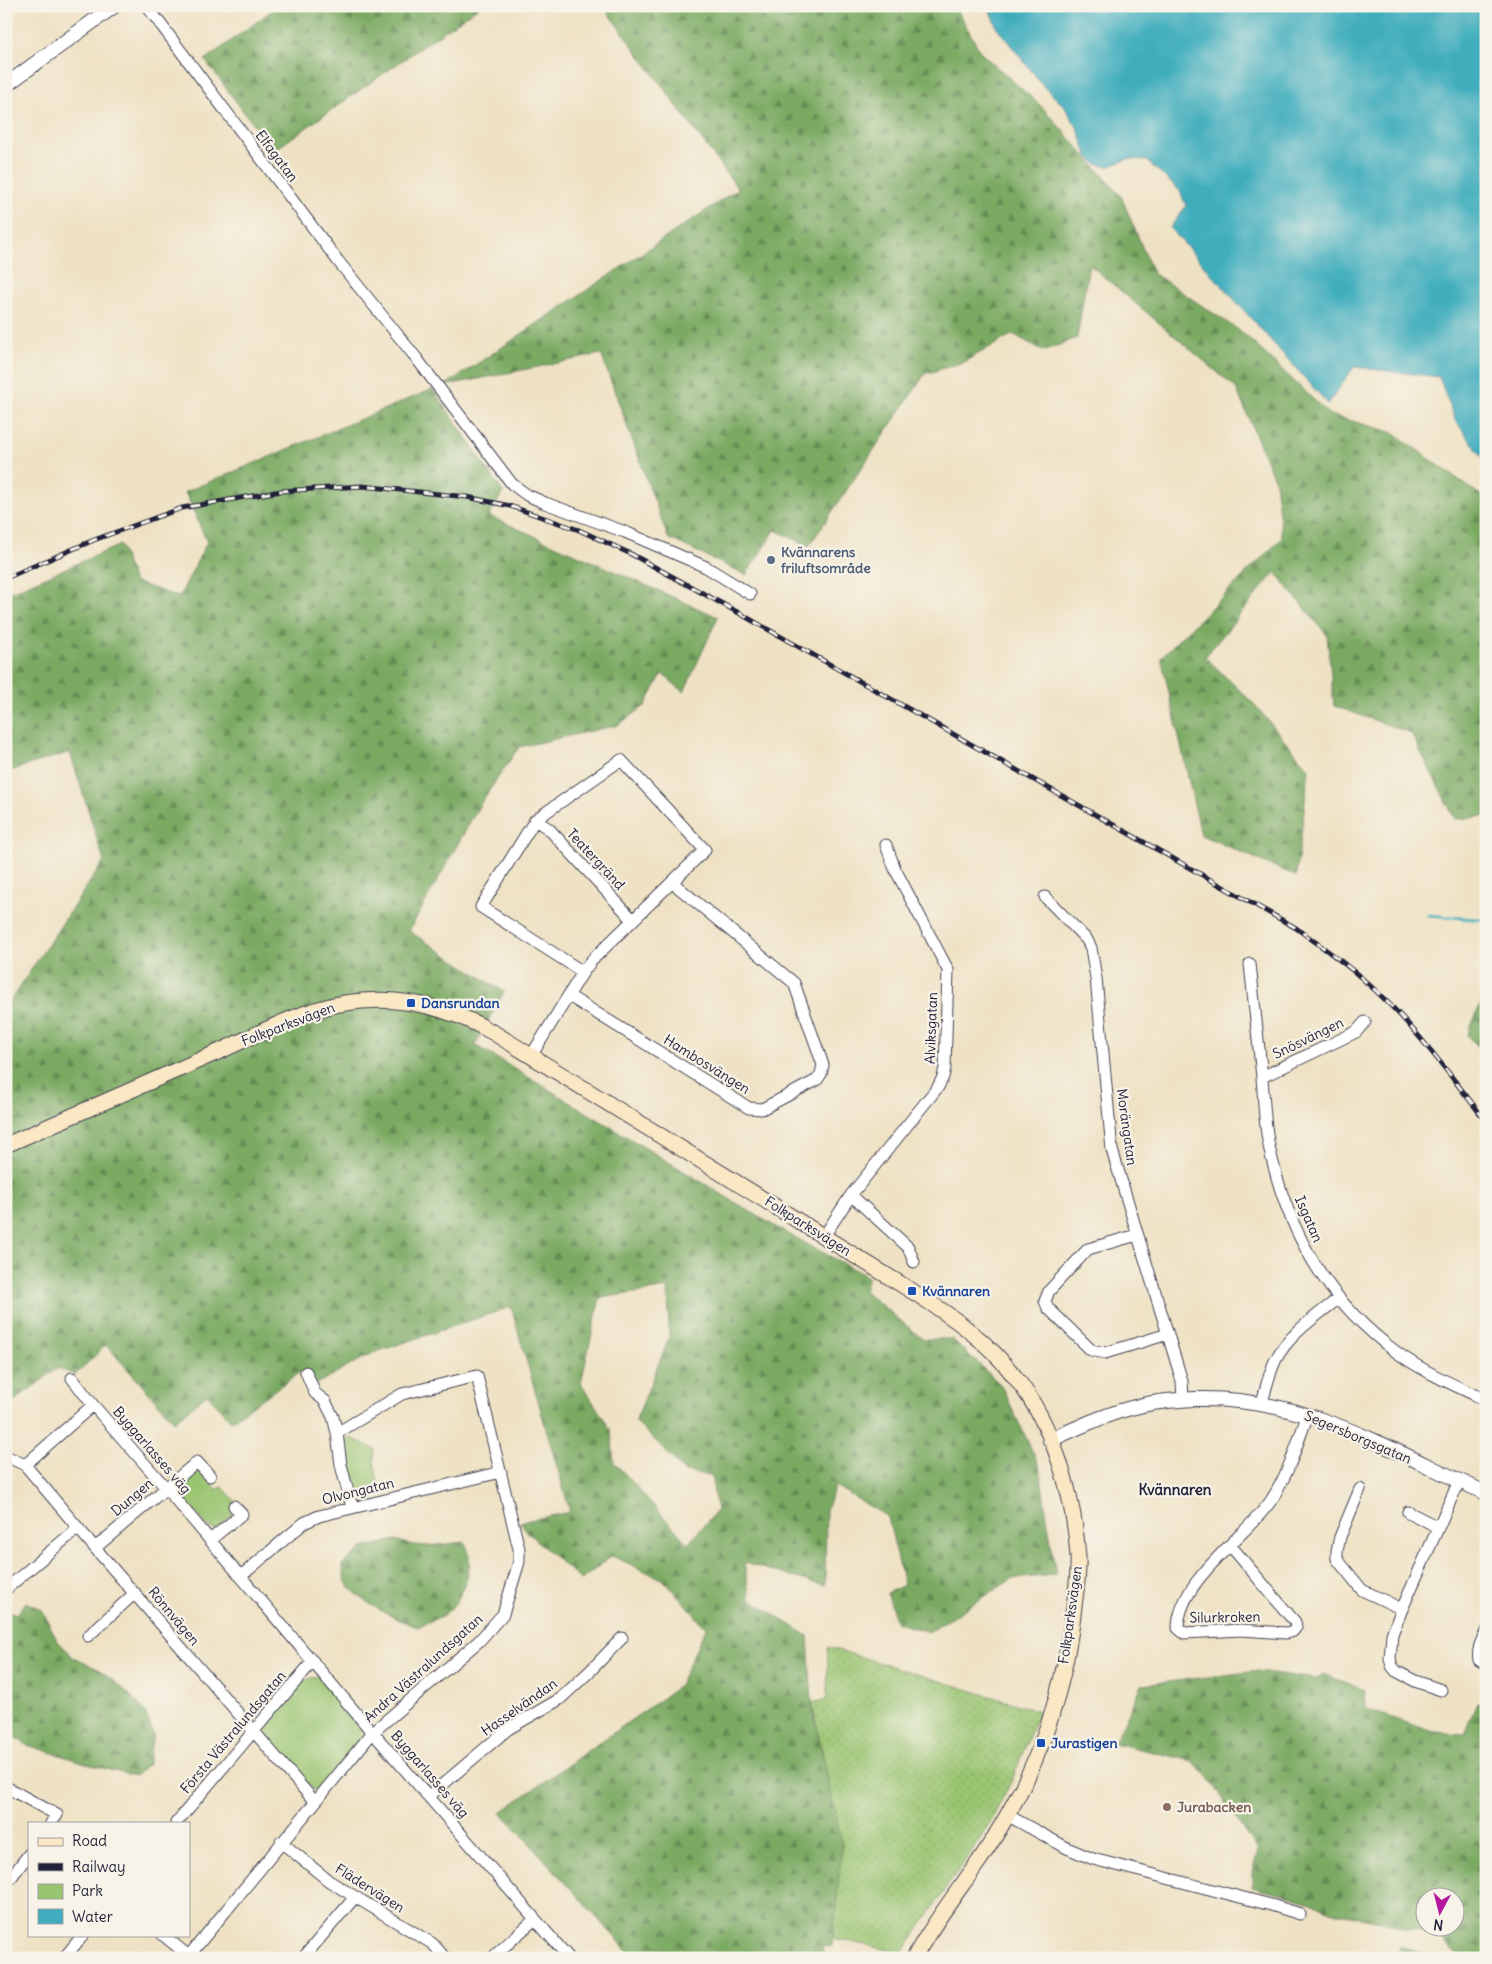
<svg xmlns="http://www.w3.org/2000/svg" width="1492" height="1964" viewBox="0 0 1492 1964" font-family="Delius,sans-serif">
	<defs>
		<pattern id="forest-firs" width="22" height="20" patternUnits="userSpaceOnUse" patternTransform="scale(1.25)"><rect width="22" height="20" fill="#7aaa62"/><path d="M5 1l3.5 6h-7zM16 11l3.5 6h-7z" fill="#648a52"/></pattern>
		<pattern id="garden-dots" width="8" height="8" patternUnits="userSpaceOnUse" patternTransform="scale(1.25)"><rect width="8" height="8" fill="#99c470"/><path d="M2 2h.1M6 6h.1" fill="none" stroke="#84a862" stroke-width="1.8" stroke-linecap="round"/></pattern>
	</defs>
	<rect width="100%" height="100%" fill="#f7f3e8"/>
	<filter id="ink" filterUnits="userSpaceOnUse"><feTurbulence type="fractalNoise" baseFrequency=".02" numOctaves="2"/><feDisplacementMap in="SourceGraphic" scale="10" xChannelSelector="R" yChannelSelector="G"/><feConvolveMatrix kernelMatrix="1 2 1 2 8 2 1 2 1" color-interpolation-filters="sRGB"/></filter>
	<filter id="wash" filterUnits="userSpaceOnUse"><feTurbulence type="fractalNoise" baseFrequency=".0096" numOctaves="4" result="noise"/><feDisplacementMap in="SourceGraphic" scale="20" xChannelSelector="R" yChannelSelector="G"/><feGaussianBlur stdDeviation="1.12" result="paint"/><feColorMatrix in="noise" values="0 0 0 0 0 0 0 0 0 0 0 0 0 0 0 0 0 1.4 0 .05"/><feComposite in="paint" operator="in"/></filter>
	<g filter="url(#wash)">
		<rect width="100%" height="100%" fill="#efe2c4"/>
		<path fill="#99c470" stroke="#5e7356" d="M351,1438L375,1449L374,1461L380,1494L361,1501L355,1494L343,1444L345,1440Z
			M198,1469L217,1490L222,1486L235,1501L234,1513L216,1530L208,1527L177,1491L179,1485Z
			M316,1676L321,1677L362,1728L363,1738L316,1791L307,1785L264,1732L266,1725L302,1681Z"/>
		<path fill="url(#forest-firs)" stroke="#4e664e" fill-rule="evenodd" d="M278,6H480L273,151L205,60Z
			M603,6H955L981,53L1042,107L1121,196L1153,273L1243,333L1330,415L1392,432L1486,499V816L1455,819L1411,733L1334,706L1327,635L1275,572L1205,657L1255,705L1309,769L1296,876L1201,835L1161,657L1282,538L1275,481L1236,388L1089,264L1077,338L1043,351L1013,334L964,362L925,374L809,546L775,530L746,575L668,538L601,354L444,386L738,189Z
			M433,389L503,492L489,516L718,617L684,692L662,674L645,706L618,725L519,747L482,801L409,931L504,992L475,1045L776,1227L868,1277L864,1291L923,1339H952L1001,1385L1039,1465L1056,1575L1012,1579L929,1632L897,1623L887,1593L904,1585L888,1517L835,1486L826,1510L825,1586L744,1563L750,1599L808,1636L812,1704L842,1845L832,1947L823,1946L822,1958H634L501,1812L678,1687L706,1628L672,1589L660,1578L612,1556L581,1580L530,1535L520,1522L570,1512L511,1307L373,1353L316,1384L300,1372L231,1421L207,1394L174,1421L106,1345L75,1375L58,1368L6,1407V1007L104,861L70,752L6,772V594L120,545L134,582L179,597L207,542L185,492ZM668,1288L669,1338L635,1422L659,1444L685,1472L711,1475L717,1510L688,1544L614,1462L611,1430L581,1383L600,1298Z
			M1486,991V1053L1467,1036Z
			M396,1540C419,1550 441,1544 465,1542C467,1547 469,1552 469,1557C471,1577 460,1604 443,1615C435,1620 426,1622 418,1627C398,1621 359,1601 347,1584C344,1580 344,1571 342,1565L362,1548Z
			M26,1602L42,1610L57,1640L74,1658L98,1669L124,1689L145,1711L153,1734L148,1764L135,1776L102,1768L27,1745L6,1732V1610L17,1614Z
			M1258,1671L1316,1679L1323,1674L1365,1690L1366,1709L1434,1732L1464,1734L1477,1703L1486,1706V1958H1460L1438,1936L1377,1921L1339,1914L1310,1902L1252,1887V1872L1258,1851L1208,1776L1192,1761L1114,1743L1142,1685ZM1424,1896H1454V1926H1424Z
			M1400,1946L1427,1954L1431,1958H1397Z"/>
		<path fill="url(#garden-dots)" stroke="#5e7356" d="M828,1647L1039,1711L1012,1780L987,1829L902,1953L833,1938L842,1845L812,1703L827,1699Z"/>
		<path fill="#3fadbd" stroke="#30687c" d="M988,6H1486V462L1455,420L1439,377L1354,367L1328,404L1170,228L1186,206L1180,191L1146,160L1128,159L1108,167L1096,164L1088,157L1077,127L1064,106L1045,88L997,28Z"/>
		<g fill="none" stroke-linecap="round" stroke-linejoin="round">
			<path stroke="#3fadbd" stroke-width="3" d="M1428,915L1486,920"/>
		</g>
	</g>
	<g filter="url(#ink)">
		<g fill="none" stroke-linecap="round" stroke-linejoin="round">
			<defs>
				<path id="minor" d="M147,6L338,261L417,359L512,484L527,495L545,503L625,532L706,567L750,594
					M535,820L549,829L633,920
					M1045,897L1087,940L1091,948L1096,978L1112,1150L1182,1381L1183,1399
					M1250,964C1254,1002 1258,1039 1262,1077C1264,1104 1265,1133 1272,1159C1291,1238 1332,1306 1399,1354C1426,1373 1456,1386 1486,1400
					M569,996L749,1108L762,1109L817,1080L821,1074L823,1065L794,983L673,883
					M531,1056L583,972L481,907L535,820L621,760L705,850L592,960L583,972
					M1262,1077L1356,1032L1365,1022
					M851,1195L908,1247L914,1262
					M1137,1235L1088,1249L1049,1291L1045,1301L1048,1308L1091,1350L1105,1353L1168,1334
					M824,1236L851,1195L938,1087L943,1077L945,1068L948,970L895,869L886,845
					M306,1372L315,1393L325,1401L333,1417L337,1433
					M72,1378L93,1405L166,1488L367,1726L569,1958
					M1262,1403C1266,1388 1269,1373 1276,1359C1290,1333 1317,1316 1339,1298
					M6,1456L25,1465L95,1548L315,1802
					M25,1465L93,1405
					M1360,1489L1340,1537L1337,1551V1559L1362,1590L1402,1609
					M1408,1512L1438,1527
					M210,1540L242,1514L234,1506
					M1230,1545L1295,1622L1296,1627L1293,1631L1286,1633L1241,1630L1184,1633L1178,1628C1179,1580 1244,1538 1270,1502C1288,1476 1297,1444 1308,1414
					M95,1548L197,1462L210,1476
					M241,1576L304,1523L319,1516L501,1472
					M6,1589L78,1528
					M1486,1632C1481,1642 1477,1649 1479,1660L1486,1664
					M88,1636L135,1593
					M1441,1690L1415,1681L1396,1671L1392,1666L1390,1659L1392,1634L1402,1609L1459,1481
					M6,1787L57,1815L51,1823
					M429,1796L508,1729L560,1699L590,1671L622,1638
					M1007,1815L1067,1848L1093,1859L1271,1905L1300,1914
					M176,1823L313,1661
					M281,1842L329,1881L433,1944L445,1958
					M6,1884L29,1854
					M163,1935L191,1958
					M64,1958L83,1935
					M187,1958L373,1732L479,1641L503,1614L519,1562V1549L477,1376L402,1394L337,1433L341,1465L352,1507
					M303,1958L355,1897
					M492,1958L535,1919"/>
				<path id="tertiary" d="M6,85L114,6
					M1050,1440C1079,1427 1108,1413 1139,1406C1157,1401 1176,1400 1195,1399C1305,1396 1389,1450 1486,1493"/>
				<path id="secondary" d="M6,1145C77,1114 147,1083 218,1052C258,1034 301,1010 345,1003C397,994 449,1007 494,1033L912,1291C950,1315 987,1340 1015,1377C1054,1426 1074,1495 1078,1557C1079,1573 1076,1591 1074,1607C1067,1669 1050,1732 1022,1788C1007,1817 991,1845 972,1871C952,1899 931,1927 914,1958"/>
			</defs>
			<use href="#minor" stroke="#413f50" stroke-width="13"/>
			<use href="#tertiary" stroke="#413f50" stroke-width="16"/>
			<use href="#secondary" stroke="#413f50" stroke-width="17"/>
			<use href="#minor" stroke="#fff" stroke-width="11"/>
			<use href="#tertiary" stroke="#fff" stroke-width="14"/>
			<use href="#secondary" stroke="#fae7c3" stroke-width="15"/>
			<defs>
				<path id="rail" d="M6,578L94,540L182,508L281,491L362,486L467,497L510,506L579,530L631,554L739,613L1296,928C1320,945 1344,962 1366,982C1412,1022 1448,1073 1486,1121"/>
			</defs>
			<use href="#rail" stroke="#22223b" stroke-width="5"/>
			<use href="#rail" stroke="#f7f3e8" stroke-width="3" stroke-dasharray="9" stroke-linecap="butt"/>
		</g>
	</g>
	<circle fill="#5c6f8a" stroke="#f7f3e8" stroke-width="2" cx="771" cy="560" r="5"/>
	<g fill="#1a4fb4" stroke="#f7f3e8" stroke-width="2">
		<rect x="406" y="998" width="10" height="10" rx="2.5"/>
		<rect x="907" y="1286" width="10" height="10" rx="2.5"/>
		<rect x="1036" y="1738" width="10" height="10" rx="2.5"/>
	</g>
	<circle fill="#8d6e63" stroke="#f7f3e8" stroke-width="2" cx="1167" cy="1807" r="5"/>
	<g text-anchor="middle" stroke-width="4.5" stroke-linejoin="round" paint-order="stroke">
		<g font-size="14" fill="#22223b" stroke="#f7f3e8">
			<text transform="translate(277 156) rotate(53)" y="5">Elfagatan</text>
			<text transform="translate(596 859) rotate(47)" y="5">Teatergränd</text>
			<text transform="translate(288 1024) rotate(-21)" y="5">Folkparksvägen</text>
			<text transform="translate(931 1028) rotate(-88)" y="5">Alviksgatan</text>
			<text transform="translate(1308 1038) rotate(-26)" y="5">Snösvängen</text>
			<text transform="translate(707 1064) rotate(32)" y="5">Hambosvängen</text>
			<text transform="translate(1127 1127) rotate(82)" y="5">Morängatan</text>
			<text transform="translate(1309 1219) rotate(66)" y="5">Isgatan</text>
			<text transform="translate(808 1226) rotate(32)" y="5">Folkparksvägen</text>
			<text transform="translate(1358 1437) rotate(23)" y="5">Segersborgsgatan</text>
			<text transform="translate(152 1450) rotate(49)" y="5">Byggarlasses väg</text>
			<text transform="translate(358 1491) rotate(-14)" y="5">Olvongatan</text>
			<text transform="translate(132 1497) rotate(-40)" y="5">Dungen</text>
			<text transform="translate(1070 1615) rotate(-82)" y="5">Folkparksvägen</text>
			<text transform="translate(174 1616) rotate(50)" y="5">Rönnvägen</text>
			<text transform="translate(1225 1617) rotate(-1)" y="5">Silurkroken</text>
			<text transform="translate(423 1668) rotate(-42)" y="5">Andra Västralundsgatan</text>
			<text transform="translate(519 1707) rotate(-35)" y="5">Hasselvändan</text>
			<text transform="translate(233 1732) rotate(-50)" y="5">Första Västralundsgatan</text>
			<text transform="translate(430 1774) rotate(49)" y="5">Byggarlasses väg</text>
			<text transform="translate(370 1888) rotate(32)" y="5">Flädervägen</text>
		</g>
		<g font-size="14" font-weight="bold" fill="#4e5e75" stroke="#f7f3e8" text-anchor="start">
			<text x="781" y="557">Kvännarens<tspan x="781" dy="16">friluftsområde</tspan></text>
		</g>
		<g font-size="14" font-weight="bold" fill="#164399" stroke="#f7f3e8" text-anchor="start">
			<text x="421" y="1008">Dansrundan</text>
			<text x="922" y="1296">Kvännaren</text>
			<text x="1051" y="1748">Jurastigen</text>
		</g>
		<g font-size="14" font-weight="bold" fill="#785e54" stroke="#f7f3e8" text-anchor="start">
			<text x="1177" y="1812">Jurabacken</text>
		</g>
		<g font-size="15" font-weight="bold" fill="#22223b" stroke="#f7f3e8">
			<text x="1175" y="1495">Kvännaren</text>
		</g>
	</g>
	<rect width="1492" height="1964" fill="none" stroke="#f7f3e8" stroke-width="25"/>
	<rect x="28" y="1822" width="162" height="115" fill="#f7f3e8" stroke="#a29fa3"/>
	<rect x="38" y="1838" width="25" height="8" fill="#fae7c3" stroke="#a29fa3"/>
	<text x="72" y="1846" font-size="15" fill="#22223b">Road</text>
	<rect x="38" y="1863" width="25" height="8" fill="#22223b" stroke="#a29fa3"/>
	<text x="72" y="1872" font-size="15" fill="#22223b">Railway</text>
	<rect x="38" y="1884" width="25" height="15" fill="#99c470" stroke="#a29fa3"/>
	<text x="72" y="1896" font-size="15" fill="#22223b">Park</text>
	<rect x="38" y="1909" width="25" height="15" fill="#3fadbd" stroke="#a29fa3"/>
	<text x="72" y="1922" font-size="15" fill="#22223b">Water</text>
	<g transform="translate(1440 1912) rotate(187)"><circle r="24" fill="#f7f3e8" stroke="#a29fa3"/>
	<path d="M0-4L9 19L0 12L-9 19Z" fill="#b5179e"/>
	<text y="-8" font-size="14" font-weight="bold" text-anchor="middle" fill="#22223b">N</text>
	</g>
</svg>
